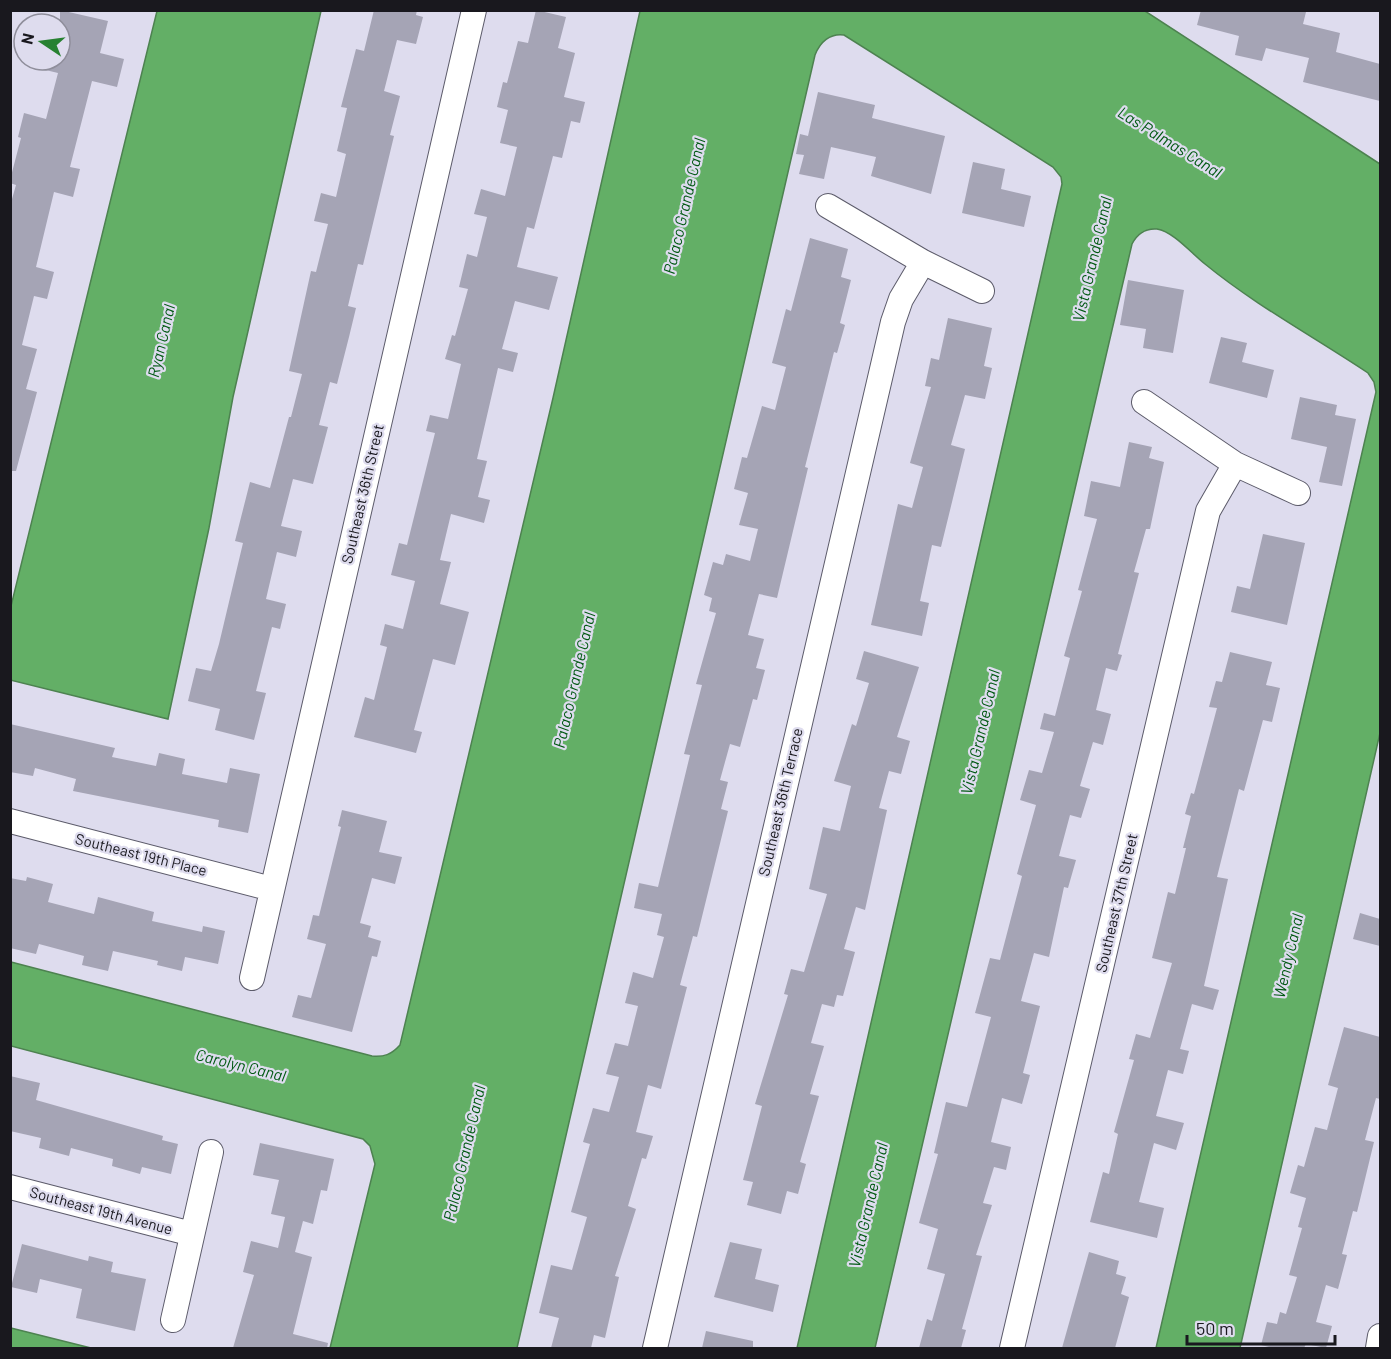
<svg xmlns="http://www.w3.org/2000/svg" width="1391" height="1359" viewBox="0 0 1391 1359" font-family="Barlow,sans-serif">
	<rect width="100%" height="100%" fill="#dedcee"/>
	<path fill="#63af66" stroke="#4d8250" stroke-width="1.5" d="M157,11H321L233,397L209,528L168,719L10,680L11,606Z
		M640,11H1145L1380,164V733L1240,1348H1156L1376,392L1374,382L1368,373C1314,337 1255,305 1205,264C1191,253 1174,232 1157,229C1144,228 1137,234 1132,244L875,1348H797L1062,184L1061,177L1053,167L844,35C830,33 820,42 815,55L517,1348H330L375,1164L370,1146L363,1139L11,1046V962L372,1056C384,1057 391,1055 400,1045L553,398Z
		M10,1328H11L91,1348H11Z"/>
	<path fill="#a5a4b5" d="M60,10L108,21L100,53L124,59L117,87L92,81L70,167L80,169L73,197L54,192L36,267L54,272L47,299L34,296L22,345L37,349L26,389L37,392L16,471H10V206L16,185L10,183V180L21,138L18,137L24,113L46,119L58,73L29,66L30,60H60Z
		M374,10H417L416,15L423,17L416,44L397,40L384,91L400,96L390,135L394,136L363,265L358,264L348,306L356,308L349,337L337,384L330,382L319,425L328,427L313,484L293,479L281,526L302,531L296,557L277,552L266,599L286,604L280,629L272,627L256,691L266,693L254,740L215,730L220,709L188,701L196,668L211,671L219,644L243,543L235,541L250,482L270,488L289,417H291L302,374L289,371L311,271L316,272L328,224L314,221L321,193L336,197L346,154L337,151L347,108L341,107L356,49L364,51Z
		M536,10L566,17L558,48L575,53L564,97L585,102L580,123L571,121L562,158L553,156L534,229L527,227L517,267L558,277L549,310L515,301L502,349L518,353L513,372L498,368L477,459L487,461L478,497L490,500L484,523L451,514L440,560L451,562L440,604L469,612L455,665L433,659L414,730L422,732L416,753L354,737L365,697L374,700L387,647L380,645L385,624L403,629L415,581L391,575L399,543L407,545L435,433L426,431L430,415L448,419L461,364L445,359L452,335L455,336L468,289L459,287L467,254L477,257L487,217L474,214L481,189L505,196L517,147L500,143L508,110L497,107L503,82L507,83L518,41L528,43Z
		M1201,10L1306,12L1303,24L1340,33L1336,52L1380,64V101L1303,82L1309,58L1266,48L1262,61L1235,55L1239,36L1197,25Z
		M818,92L875,105L872,118L945,136L931,194L871,176L876,157L831,147L824,179L799,174L804,155L796,154L800,134L808,136Z
		M973,162L1005,169L1001,189L1031,196L1024,227L962,213Z
		M810,238L848,249L841,277L851,280L840,323L845,325L837,353L834,352L805,467L808,468L777,598L759,594L748,635L764,639L756,668L765,670L757,700L753,699L740,747L730,744L720,780L728,782L721,809L728,811L697,937L693,936L680,985L687,987L661,1089L648,1085L636,1132L653,1136L646,1159L642,1158L628,1206L636,1209L615,1276L619,1277L605,1338L594,1335L591,1348H551L559,1318L539,1313L551,1265L572,1270L587,1217L571,1212L590,1144L583,1142L593,1108L609,1112L619,1077L606,1074L615,1043L628,1046L638,1006L625,1003L633,972L653,978L664,937L657,935L662,914L634,908L639,883L658,887L690,755L684,754L702,685L696,684L716,613L709,611L712,598L704,595L713,562L723,565L726,554L750,561L758,529L739,525L748,493L734,489L742,457L747,458L762,406L775,410L786,367L772,363L786,309L791,311Z
		M1128,280L1184,290L1173,353L1143,348L1146,329L1120,325Z
		M948,318L992,328L984,366L992,368L985,399L965,395L951,445L965,449L941,547L932,545L920,601L929,603L922,636L871,625L898,504L912,508L923,467L910,463L931,387L925,386L931,358L939,360Z
		M1221,337L1247,343L1242,362L1274,370L1267,398L1209,383Z
		M1300,397L1337,405L1335,415L1356,419L1342,486L1319,482L1327,447L1291,439Z
		M1129,442L1152,447L1149,458L1164,462L1150,529H1146L1134,572L1139,573L1118,654L1122,655L1117,671L1106,668L1096,710L1111,714L1103,745L1093,742L1080,786L1090,789L1081,818L1070,815L1059,856L1076,860L1068,888L1064,887L1049,957L1034,953L1021,1001L1040,1006L1023,1073L1030,1075L1022,1104L1002,1098L991,1142L1011,1147L1006,1170L994,1167L983,1203L992,1205L976,1255L982,1256L962,1329L966,1330L961,1348H919L927,1319L932,1321L945,1274L927,1269L938,1229L919,1223L938,1154L934,1153L946,1102L967,1107L991,1017L975,1013L990,958L1000,960L1022,876L1017,874L1036,805L1020,800L1029,770L1042,773L1054,732L1040,729L1044,713L1055,716L1070,658L1064,656L1082,591L1078,590L1097,519L1084,516L1091,481L1120,487Z
		M1263,534L1305,543L1287,625L1231,612L1237,586L1250,589Z
		M864,651L919,667L897,737L910,741L901,774L889,771L879,808L887,810L865,910L856,907L844,949L855,952L843,996L837,995L834,1007L822,1004L811,1043L824,1046L810,1094L819,1096L800,1162L806,1164L798,1194L787,1191L781,1214L747,1205L753,1182L743,1180L762,1106L755,1104L788,995L784,994L791,969L804,972L827,894L809,889L823,827L840,831L851,786L834,781L852,724L856,726L869,683L856,679Z
		M1230,652L1272,662L1266,685L1280,688L1272,722L1263,720L1244,791L1239,789L1217,877L1228,879L1204,986L1219,990L1213,1010L1192,1004L1180,1049L1189,1051L1183,1074L1168,1070L1156,1116L1184,1123L1176,1150L1154,1143L1139,1202L1164,1208L1157,1238L1090,1222L1103,1172L1109,1174L1118,1134L1114,1132L1134,1060L1129,1059L1136,1034L1150,1038L1172,963L1152,958L1168,892L1175,894L1186,848H1183L1191,816L1185,814L1191,793L1194,794L1217,708L1209,707L1216,681L1222,682Z
		M10,724L115,748L112,757L156,766L159,753L185,759L182,774L227,783L230,768L260,774L248,833L218,827L219,820L73,791L76,779L35,768L33,776L10,772Z
		M342,810L387,821L379,852L402,857L395,884L372,878L360,923L371,926L368,937L381,941L377,957L372,956L352,1032L292,1017L298,995L311,998L326,944L307,939L313,915L319,916L341,827L338,826Z
		M27,877L53,884L48,902L94,914L98,897L154,912L152,921L202,932L203,926L225,931L218,964L185,957L182,971L157,965L158,961L113,951L108,971L82,965L84,956L39,944L36,954L10,948V878L26,881Z
		M1360,913L1380,919V946L1353,939Z
		M1344,1027L1380,1037V1099L1376,1098L1365,1140L1374,1142L1357,1212L1353,1211L1342,1254L1347,1255L1338,1289L1326,1285L1316,1322L1332,1326L1326,1348L1306,1344L1304,1348H1273L1261,1345L1267,1322L1277,1324L1280,1312L1286,1314L1297,1277L1289,1275L1302,1228L1298,1227L1306,1198L1290,1193L1298,1165L1304,1167L1315,1127L1327,1130L1338,1088L1328,1085Z
		M10,1076L40,1083L36,1100L163,1136L162,1140L178,1144L171,1174L142,1167L140,1174L112,1166L113,1159L71,1148L69,1156L39,1148L41,1138L10,1131Z
		M260,1143L334,1159L327,1191L321,1190L313,1224L303,1221L295,1252L312,1257L293,1334L328,1343L327,1348H233L254,1275L243,1272L251,1241L278,1248L285,1217L271,1214L279,1180L253,1175Z
		M730,1242L762,1249L755,1279L779,1285L773,1312L714,1297Z
		M22,1244L88,1261L89,1256L113,1262L111,1272L146,1279L135,1331L76,1318L82,1289L40,1279L37,1293L11,1287Z
		M1089,1252L1119,1261L1116,1274L1126,1277L1121,1294L1129,1297L1115,1348H1062Z
		M706,1331L753,1341V1348H702Z"/>
	<g fill="none" stroke-linecap="round" stroke-linejoin="round">
		<defs>
			<path id="minor" d="M828,206L923,262L982,291
				M1144,402L1235,464L1298,493
				M10,821L272,889
				M252,978L474,10
				M10,1187L192,1234
				M173,1320L211,1152
				M655,1348L893,322L901,299L923,262
				M1012,1348L1208,511L1235,464
				M1378,1348L1380,1336"/>
		</defs>
		<use href="#minor" stroke="#5c5b6a" stroke-width="26"/>
		<use href="#minor" stroke="#fff" stroke-width="24"/>
	</g>
	<g text-anchor="middle" stroke-width="4.5" stroke-linejoin="round" paint-order="stroke">
		<g font-size="15" fill="#19181e" stroke="#dedcee">
			<text transform="translate(363 494) rotate(-77)" y="5">Southeast 36th Street</text>
			<text transform="translate(781 802) rotate(-77)" y="5">Southeast 36th Terrace</text>
			<text transform="translate(141 855) rotate(14)" y="5">Southeast 19th Place</text>
			<text transform="translate(1117 903) rotate(-77)" y="5">Southeast 37th Street</text>
			<text transform="translate(101 1211) rotate(15)" y="5">Southeast 19th Avenue</text>
		</g>
		<g font-size="16" font-style="italic" fill="#005912" stroke="#dedcee">
			<text transform="translate(1170 142) rotate(32)" y="6">Las Palmas Canal</text>
			<text transform="translate(684 206) rotate(-77)" y="6">Palaco Grande Canal</text>
			<text transform="translate(1092 259) rotate(-77)" y="6">Vista Grande Canal</text>
			<text transform="translate(161 341) rotate(-77)" y="6">Ryan Canal</text>
			<text transform="translate(574 680) rotate(-77)" y="6">Palaco Grande Canal</text>
			<text transform="translate(980 732) rotate(-77)" y="6">Vista Grande Canal</text>
			<text transform="translate(1288 956) rotate(-77)" y="6">Wendy Canal</text>
			<text transform="translate(241 1065) rotate(14)" y="6">Carolyn Canal</text>
			<text transform="translate(464 1153) rotate(-77)" y="6">Palaco Grande Canal</text>
			<text transform="translate(868 1205) rotate(-77)" y="6">Vista Grande Canal</text>
		</g>
	</g>
	<rect width="1391" height="1359" fill="none" stroke="#19181e" stroke-width="24"/>
	<g transform="translate(42 42) rotate(283)"><circle r="28" fill="#dedcee" stroke="#8f8e9b" stroke-width="1.5"/>
	<path d="M0-4.5L10 22L0 15L-10 22Z" fill="#278131"/>
	<text y="-9" font-size="16" font-weight="bold" text-anchor="middle" fill="#19181e">N</text>
	</g>
	<path d="M1187 1335v9h148v-9" fill="none" stroke="#19181e" stroke-width="3"/>
	<text x="1196" y="1335" font-size="18" fill="#19181e" stroke="#dedcee" stroke-width="4.5" paint-order="stroke">50 m</text>
</svg>
